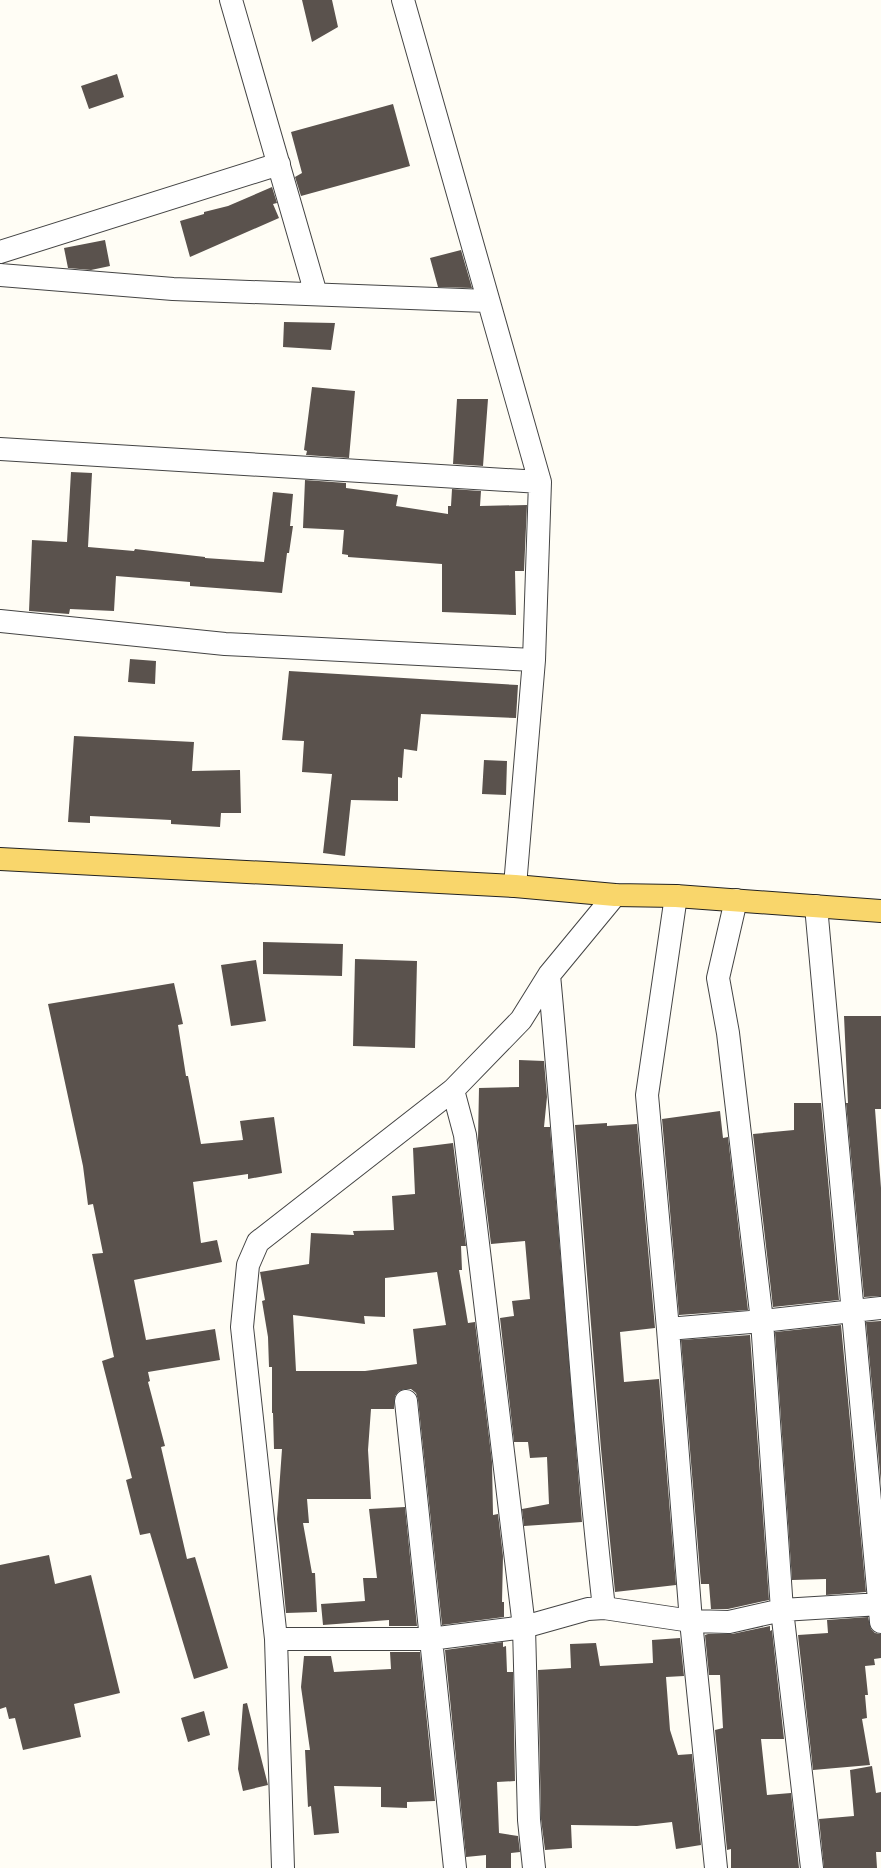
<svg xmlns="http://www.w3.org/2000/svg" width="881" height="1868" viewBox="0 0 881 1868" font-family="'Libre Baskerville',serif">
	<rect width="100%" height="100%" fill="#fffdf5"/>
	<path fill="#5a524d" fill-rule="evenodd" d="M302,0H332L338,27L312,42Z
		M117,74L124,97L89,109L81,86Z
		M393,104L410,166L301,196L295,177L302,173L291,132Z
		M272,187L277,203L273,204L279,218L190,257L180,221L204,214V212L228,206Z
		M105,240L110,266L91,270L68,268L64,248Z
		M461,250L472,288L438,287L430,258Z
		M284,322L335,323L331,350L283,347Z
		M312,387L355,391L349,458L306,455L307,451L304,450Z
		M457,399H488L483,466L453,464Z
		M71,472L92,473L88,547L134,551L135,549L205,557V558L264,562L273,492L293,494L290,526H293L289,553H287L282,593L190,586V582L116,576L114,611L70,609L69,614L29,611L32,540L67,542Z
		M305,480L346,483V488L398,495L396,506L448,514V506H451L452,489L481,491L480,506L527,505L524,571H515L516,615L442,612V564L348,557V555L342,554L344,530L303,528Z
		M130,659L156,661L155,684L128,682Z
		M289,671L518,685L516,718L421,714L417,751L404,749L402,778L398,777V801L351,800L345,856L323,853L332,774L302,772L304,741L282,740Z
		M74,736L194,742L192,771L240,770L241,813H221L220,827L171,824V820L90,816V823L68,822Z
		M484,760L507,761L506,795L482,794Z
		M263,942L343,944L342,976L263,974Z
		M355,959L417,961L415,1048L353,1046Z
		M256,960L266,1021L231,1026L221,965Z
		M174,983L183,1024L178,1025L186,1076H188L201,1144L243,1140L240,1121L274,1117L282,1173L248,1179V1174L193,1182L201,1243L217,1240L222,1262L134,1280L146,1340L215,1329L220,1360L148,1372L150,1381L148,1382L165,1446L161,1447L187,1559L195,1557L228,1668L194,1679L150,1533L140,1535L126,1480L132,1478L102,1361L114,1357L92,1254L103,1253L93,1204L88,1205L83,1166L48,1004Z
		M844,1016H881V1109H875L881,1188V1296L864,1297L846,1103H848Z
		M519,1060L544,1061L547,1097L544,1127H550L582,1522L524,1526L522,1509L549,1504L547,1457L530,1458L528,1442H514L500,1318L514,1316L512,1301L530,1299L525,1241L491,1244L478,1140L479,1088L519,1087Z
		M794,1103H821L839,1300L773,1307L753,1134L794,1130Z
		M720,1111L723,1138L728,1137L748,1310L679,1315L662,1119Z
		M607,1123V1126L637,1124L655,1328L620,1332L624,1382L659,1379L676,1585L615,1592L601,1449L575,1125Z
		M453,1143L466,1246H461L462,1270H459L468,1323L475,1322L492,1462L493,1515L498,1514L503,1556L502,1602H504V1617L442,1625L418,1400L416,1393L411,1389H405L399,1391L395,1396L394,1409H371L368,1450L371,1499H307L309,1523H303L312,1573H315L317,1612L286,1613L277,1519L282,1449H274L273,1413H272V1367H269L268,1337L262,1301L265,1300L260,1272L309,1264L311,1233L354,1235L353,1231L394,1230L392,1196L415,1194L413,1148ZM437,1272L446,1325L413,1329L417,1364L365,1371H296L293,1315L365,1324L364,1316L385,1317V1278Z
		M881,1321V1484L866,1322Z
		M841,1325L866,1592L826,1595V1579L792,1580L775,1332Z
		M750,1335L769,1600L728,1609H711L709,1584H701L681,1340Z
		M405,1507L417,1626H389V1620L323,1625L321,1604L365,1601L363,1578H377L369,1509Z
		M49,1555L55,1584L91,1575L120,1693L74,1704L81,1737L23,1750L15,1718L9,1719L6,1707L0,1709V1565Z
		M868,1617L871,1629L875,1633L881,1634V1658L874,1659L875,1665L865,1666L868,1695H865L867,1718L862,1719L870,1765L813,1770L798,1635L828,1633L827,1620Z
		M770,1626V1631L772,1630L784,1739H761L767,1795L791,1793L799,1868H731V1849L727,1850L715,1730L723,1728L720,1675H709L705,1635L708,1634H732Z
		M680,1638L684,1676L666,1677L670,1730L678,1755L692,1754L701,1845L676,1849L672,1822L637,1826L571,1825L572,1848L545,1850L541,1819L538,1670L571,1668L570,1644L596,1643L600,1666L653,1663L652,1640Z
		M503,1642V1647L506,1646L507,1672H513L515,1781L497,1782L499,1833L518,1836L520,1852L511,1853V1868H486V1855L466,1857L445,1650Z
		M390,1652H420L435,1801L407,1802V1808L381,1807V1787L334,1786L339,1833L314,1835L311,1806L308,1807L305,1750H310L301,1687L304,1656H331L334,1672L391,1669Z
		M247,1703L268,1785L243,1791L238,1769L243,1704Z
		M204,1711L210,1735L188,1742L181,1718Z
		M872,1766L876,1793L881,1792V1852H876L877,1868H824L819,1819L854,1816L850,1770Z"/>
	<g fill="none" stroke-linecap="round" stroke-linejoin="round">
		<defs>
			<path id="minor" d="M231,0L316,294
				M403,0L540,482L534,660
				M0,252L279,164
				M0,275L173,289L488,301
				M0,449L540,482
				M0,621L225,644L534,660L515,886
				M615,895L549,975L521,1020L453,1090L258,1242L248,1265L242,1327L276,1639H430L524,1627L588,1609L604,1608L691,1621L729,1622L782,1610L881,1604
				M676,896L647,1095L668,1329L691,1621L716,1868
				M736,900L718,978L728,1033L762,1321L782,1610L812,1868
				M816,906L881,1622
				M549,975C569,1186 580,1398 604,1608
				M453,1090L465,1135L524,1627L529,1820L534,1868
				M668,1329L762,1321L881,1308
				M406,1401L455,1868
				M276,1639L283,1868"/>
			<path id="major" d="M0,859L515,886L615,895L676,896L881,911"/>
		</defs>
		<use href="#minor" stroke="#444" stroke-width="24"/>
		<use href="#major" stroke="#222" stroke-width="24"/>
		<use href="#minor" stroke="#fff" stroke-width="22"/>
		<use href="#major" stroke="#f9d66b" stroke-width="22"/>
	</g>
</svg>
